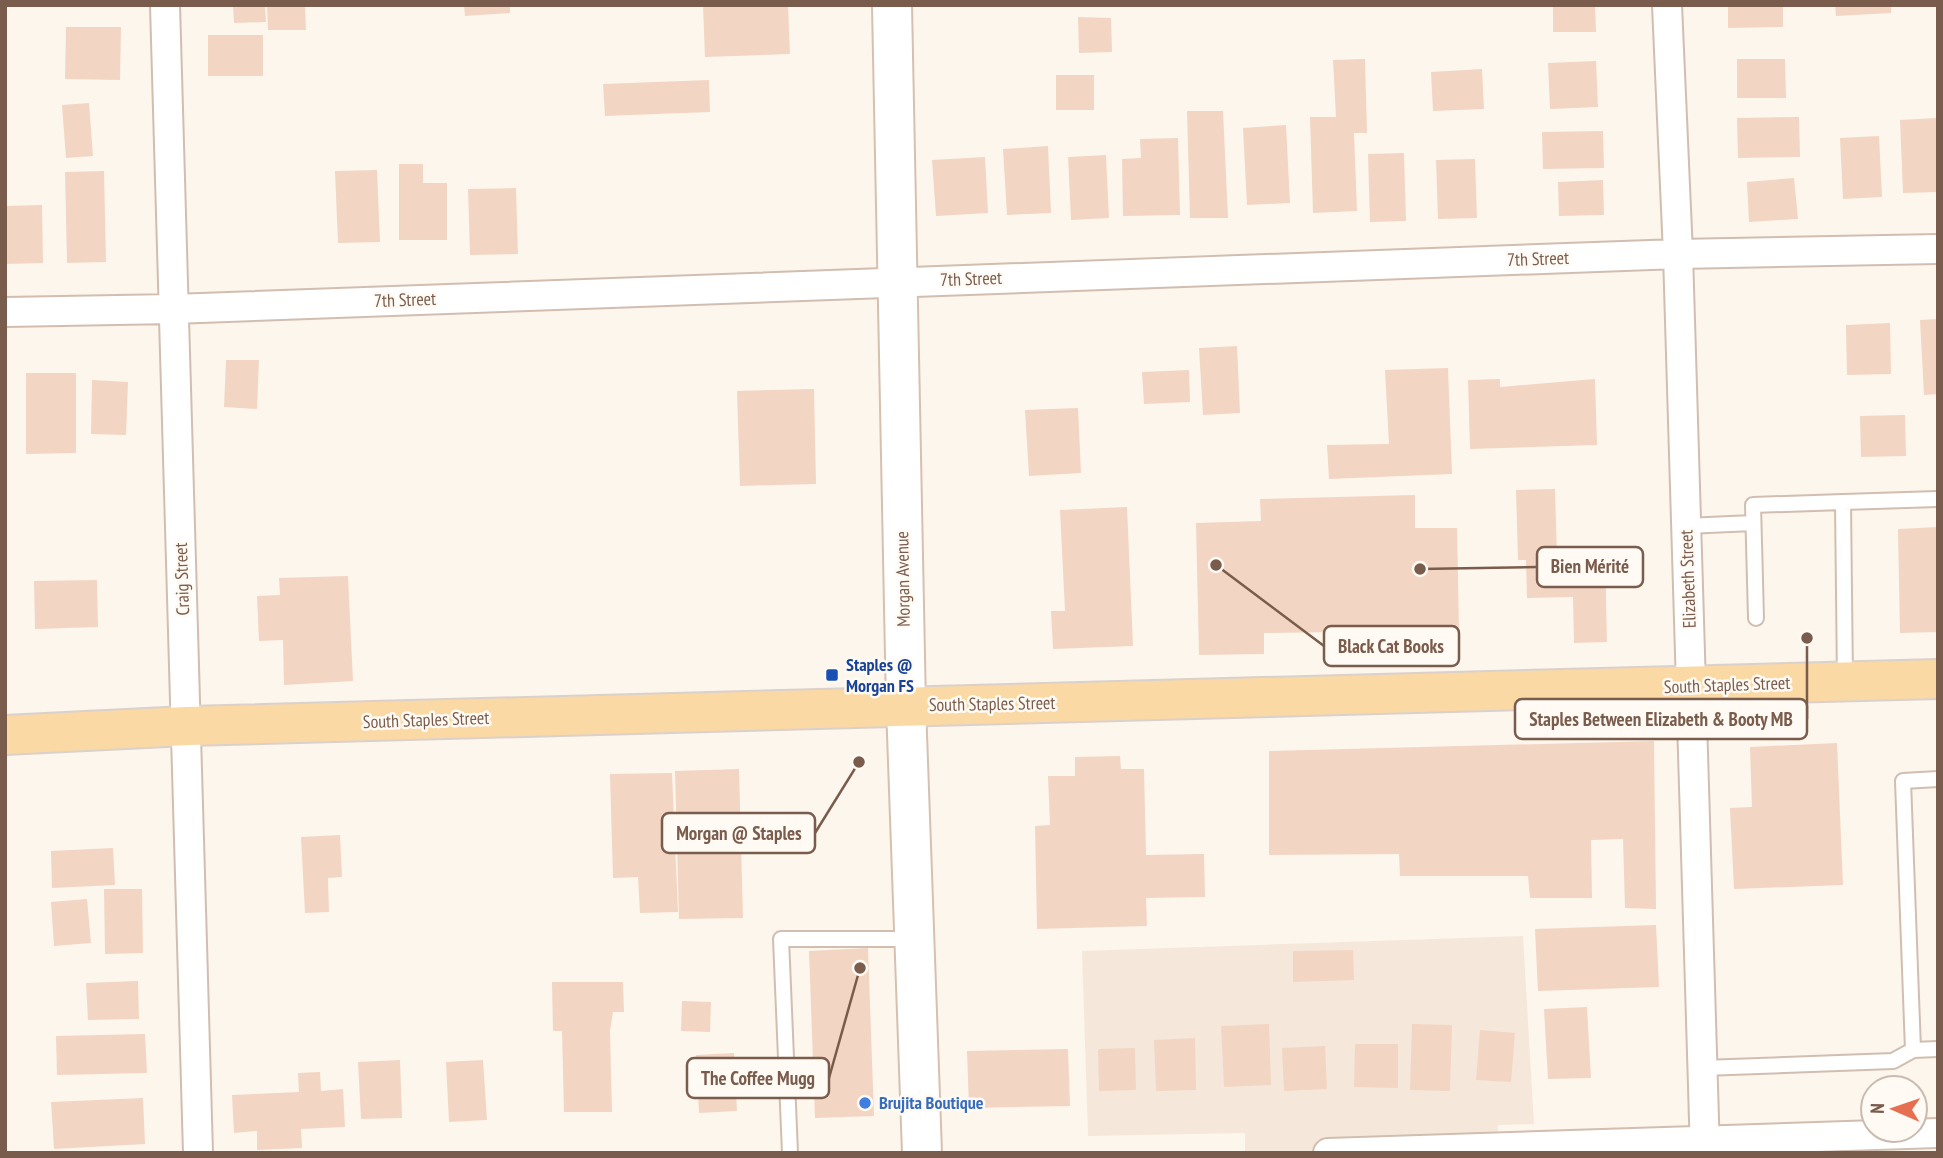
<svg xmlns="http://www.w3.org/2000/svg" width="1943" height="1158" viewBox="0 0 1943 1158" font-family="'PT Sans Narrow',sans-serif">
<style>
.residential{fill:#f5e8da}
.building{fill:#f3d5c3}
.lines{fill:none;stroke-linecap:round;stroke-linejoin:round}
.lane-casing{stroke:#d1beb0;stroke-width:18}
.street-casing{stroke:#d1beb0;stroke-width:32}
.secondary-casing{stroke:#d6c0b0;stroke-width:42}
.primary-casing{stroke:#dad1cd;stroke-width:42}
.lane{stroke:#fff;stroke-width:14}
.street{stroke:#fff;stroke-width:28}
.secondary{stroke:#fff;stroke-width:38}
.primary{stroke:#fbd9a5;stroke-width:38}
.transit-dot{fill:#1a4fb4;stroke:#fffaf3;stroke-width:2.5}
.shop-dot{fill:#3f7fe0;stroke:#fffaf3;stroke-width:2.5}
.labels{text-anchor:middle;stroke-width:5;stroke-linejoin:round;paint-order:stroke}
.street-label{font-size:18px;fill:#7a5c4d;stroke:#fffaf3}
.transit-label{font-size:18px;font-weight:bold;fill:#164399;stroke:#fffaf3;text-anchor:start}
.shop-label{font-size:18px;font-weight:bold;fill:#366cbe;stroke:#fffaf3;text-anchor:start}
.leader{fill:none;stroke:#7a5c4d;stroke-width:2.5}
.callout-dot{fill:#7a5c4d;stroke:#fffaf3;stroke-width:2.5}
.callout{fill:#fffaf3;stroke:#7a5c4d;stroke-width:2.5}
.callout-label{font-size:19px;text-anchor:middle;font-weight:bold;fill:#7a5c4d}
</style>
<rect width="100%" height="100%" fill="#fdf6ec"/>
<path class="residential" d="M1523 936 1534 1124 1498 1125V1153H1245V1133L1088 1136 1082 951Z"/>
<path class="building" d="M233 5H265L266 22 234 23Z
M267 5H305L306 30H268Z
M464 5H510V13L465 16Z
M703 5H788L790 54 705 57Z
M1553 5H1595L1596 32H1553Z
M1728 5H1783V27L1728 28Z
M1835 5H1891V13L1836 16Z
M1078 17 1111 18 1112 52 1079 53Z
M66 27H121L120 80 65 79Z
M208 35H263V76H208Z
M1365 59 1367 133H1354L1357 211 1313 213 1310 117H1336L1333 60Z
M1737 59H1785L1786 98H1737Z
M1596 61 1598 107 1550 109 1548 63Z
M1482 69 1484 109 1433 111 1431 72Z
M1056 75H1094V110H1056Z
M709 80 710 112 605 116 603 84Z
M89 103 93 156 66 158 62 105Z
M1187 111H1223L1228 218H1190Z
M1799 117 1800 157 1738 158 1737 118Z
M1937 118 1938 192 1903 193 1900 120Z
M1286 125 1290 203 1247 205 1243 128Z
M1603 131 1604 168 1543 169 1542 132Z
M1879 136 1882 197 1843 199 1840 138Z
M1178 138 1180 215 1123 216 1122 159 1141 158 1140 139Z
M1048 146 1051 213 1007 215 1003 149Z
M1404 153 1406 221 1370 222 1368 154Z
M1106 155 1109 218 1071 220 1068 157Z
M985 157 988 213 936 216 932 160Z
M1475 159 1477 218 1438 219 1436 160Z
M399 164H423V183H447V240H399Z
M377 170 380 242 338 243 335 171Z
M104 171 106 262 67 263 65 172Z
M1794 178 1798 219 1749 222 1747 182Z
M1603 180 1604 215 1559 216 1558 182Z
M516 188 518 254 470 255 468 189Z
M42 205 43 263 5 264V206Z
M1938 319V394L1924 395 1920 320Z
M1890 323 1891 374 1847 375 1846 325Z
M1237 346 1240 413 1203 415 1199 348Z
M226 360H259L257 409 224 407Z
M1448 368 1452 474 1329 479 1327 445 1389 444 1385 370Z
M1189 370 1190 402 1144 404 1142 372Z
M26 373H76V453L26 454Z
M1500 379V387L1595 379 1597 445 1470 449 1468 380Z
M92 380 128 382 126 435 91 434Z
M814 389 816 484 740 486 737 391Z
M1078 408 1081 473 1029 476 1025 410Z
M1905 415 1906 456 1861 457 1860 416Z
M1555 489 1557 556 1605 555 1607 642 1574 643 1573 597 1527 598 1526 560H1518L1516 490Z
M1415 495V528H1457L1459 630 1264 633V654L1199 655 1196 523 1261 521 1260 499Z
M1127 507 1133 646 1053 649 1051 611H1065L1060 510Z
M1938 527V632L1900 633 1898 529Z
M348 576 353 681 284 685 283 640 259 641 257 596 280 595 279 578Z
M97 580 98 627 35 629 34 581Z
M1654 741 1656 909 1625 908 1623 839 1591 840 1592 898H1530L1528 876H1400L1399 854 1269 855V751Z
M1837 743 1843 885 1734 889 1730 808 1752 807 1750 747Z
M1120 756 1121 769H1144L1146 855 1204 854 1205 897 1146 898 1147 926 1037 929 1035 826 1050 825 1048 776H1075V757Z
M739 769 743 918 679 919 675 771Z
M672 773 678 912 640 913 638 877 613 878 610 774Z
M340 835 342 877 328 878 329 912 305 913 301 837Z
M113 848 115 885 52 888 51 851Z
M104 889H142L143 953 105 954Z
M87 899 91 943 54 946 51 902Z
M1656 925 1659 987 1538 991 1535 929Z
M868 948 874 1116 815 1118 809 951Z
M1353 950 1354 980 1293 982V951Z
M138 981 139 1019 88 1020 86 983Z
M552 982H623L624 1012H613L610 1031 612 1112H564L562 1031H553Z
M682 1001 711 1002 710 1032 681 1031Z
M1587 1007 1591 1078 1548 1079 1544 1009Z
M1269 1024 1271 1085 1224 1087 1221 1026Z
M1412 1024 1452 1025 1450 1091 1410 1090Z
M1480 1030 1515 1033 1511 1082 1476 1080Z
M145 1034 147 1073 57 1075 56 1036Z
M1195 1038 1196 1090 1156 1091 1154 1040Z
M1355 1044H1398V1088L1354 1087Z
M1325 1046 1327 1089 1284 1091 1282 1048Z
M1135 1048 1136 1090 1099 1091 1098 1049Z
M1068 1049 1070 1106 969 1108 967 1051Z
M734 1053 737 1111 699 1113 696 1055Z
M400 1060 402 1118 361 1119 358 1062Z
M483 1060 487 1120 449 1122 446 1062Z
M320 1072 321 1091 343 1089 345 1127 301 1129 302 1148 257 1150V1131L234 1133 232 1095 299 1092 298 1073Z
M143 1098 145 1144 54 1149 51 1102Z"/>
<g class="lines">
<g class="lane-casing">
<path id="lane" d="M1843 502 1938 499
M1686 526 1753 523
M1756 618 1753 505 1843 502 1845 681
M1938 779 1903 781 1913 1050 1938 1049
M1703 1068 1893 1061 1913 1050
M790 1153 781 939H913"/>
</g>
<g class="street-casing">
<path id="street" d="M165 5 198 1153
M1667 5 1678 254 1705 1153
M5 312 173 309 1678 254 1938 249
M1328 1153 1938 1133"/>
</g>
<g class="secondary-casing">
<path id="secondary" d="M892 5 906 706 922 1153"/>
</g>
<g class="primary-casing">
<path id="primary" d="M5 735 187 726 1938 679"/>
</g>
<use href="#lane" class="lane"/>
<use href="#street" class="street"/>
<use href="#secondary" class="secondary"/>
<use href="#primary" class="primary"/>
</g>
<rect class="transit-dot" x="825" y="668" width="14" height="14" rx="3.5"/>
<circle class="shop-dot" cx="865" cy="1103" r="7"/>
<g class="labels">
<g class="street-label">
<text transform="translate(1538 259) rotate(-2)" y="6">7th Street</text>
<text transform="translate(971 279) rotate(-2)" y="6">7th Street</text>
<text transform="translate(405 300) rotate(-2)" y="6">7th Street</text>
<text transform="translate(182 579) rotate(-92)" y="6">Craig Street</text>
<text transform="translate(903 579) rotate(-91)" y="6">Morgan Avenue</text>
<text transform="translate(1688 579) rotate(-92)" y="6">Elizabeth Street</text>
<text transform="translate(1727 685) rotate(-2)" y="6">South Staples Street</text>
<text transform="translate(992 704) rotate(-1)" y="6">South Staples Street</text>
<text transform="translate(426 720) rotate(-2)" y="6">South Staples Street</text>
</g>
<g class="transit-label">
<text x="846" y="671">Staples @<tspan x="846" dy="21">Morgan FS</tspan></text>
</g>
<g class="shop-label">
<text x="879" y="1109">Brujita Boutique</text>
</g>
</g>
<path class="leader" d="M1420 569L1537 567M1216 565L1324 646M1807 638L1807 719M859 762L815 833M860 968L829 1078"/>
<g class="callout-dot">
<circle cx="1420" cy="569" r="7"/>
<circle cx="1216" cy="565" r="7"/>
<circle cx="1807" cy="638" r="7"/>
<circle cx="859" cy="762" r="7"/>
<circle cx="860" cy="968" r="7"/>
</g>
<g class="callout">
<rect x="1537" y="547" width="106" height="40" rx="7"/>
<rect x="1324" y="626" width="135" height="40" rx="7"/>
<rect x="1515" y="699" width="292" height="40" rx="7"/>
<rect x="662" y="813" width="153" height="40" rx="7"/>
<rect x="687" y="1058" width="142" height="40" rx="7"/>
</g>
<g class="callout-label">
<text x="1590" y="573">Bien Mérité</text>
<text x="1391" y="653">Black Cat Books</text>
<text x="1661" y="726">Staples Between Elizabeth &amp; Booty MB</text>
<text x="739" y="840">Morgan @ Staples</text>
<text x="758" y="1085">The Coffee Mugg</text>
</g>
<rect width="1943" height="1158" fill="none" stroke="#7a5c4d" stroke-width="14"/>
<g transform="translate(1894 1109) rotate(272)"><circle r="33" fill="#fffaf3" stroke="#cabbb1" stroke-width="2"/>
<path d="M0-5L12 26L0 18L-12 26Z" fill="#e76f51"/>
<text y="-10" font-size="19" font-weight="bold" text-anchor="middle" fill="#7a5c4d">N</text>
</g>
</svg>
